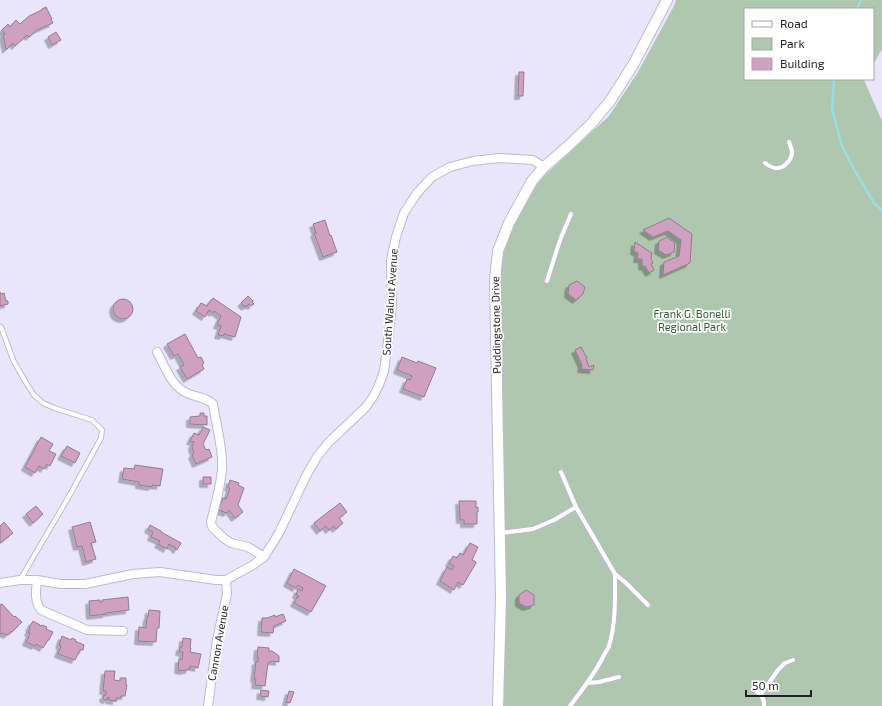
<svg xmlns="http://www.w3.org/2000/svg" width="882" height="706" viewBox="0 0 882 706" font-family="'Exo 2',sans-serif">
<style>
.green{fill:#afc7ae}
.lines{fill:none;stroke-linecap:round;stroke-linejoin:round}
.stream{stroke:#98dfe2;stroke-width:2.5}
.building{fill:#d0a0c1;stroke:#937c8c;filter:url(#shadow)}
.service-casing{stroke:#beb9d3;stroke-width:6}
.minor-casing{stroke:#beb9d3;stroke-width:10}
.tertiary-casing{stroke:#beb9d3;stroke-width:12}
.service{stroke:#fff;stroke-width:4}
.minor{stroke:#fff;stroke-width:8}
.tertiary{stroke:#fff;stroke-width:10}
.labels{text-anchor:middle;stroke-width:3.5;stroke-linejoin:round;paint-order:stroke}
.street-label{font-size:11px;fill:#201f28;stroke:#fff}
.park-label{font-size:11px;fill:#295f2a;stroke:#fff}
</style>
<defs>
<filter id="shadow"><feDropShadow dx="-3.5" dy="3.5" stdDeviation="0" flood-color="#0004"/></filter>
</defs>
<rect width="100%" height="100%" fill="#e9e6fc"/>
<path class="green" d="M676 0H882V49L873 65V9H745V79H865L864 80 882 121V706H502L504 516 500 281 502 262 505 247 511 231 528 198 536 186 544 176 609 116 638 72 674 6Z"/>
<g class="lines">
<path class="stream" d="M857 9 861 0
M834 79 832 109 842 146 855 171 874 203 882 210"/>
</g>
<path class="building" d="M46 7 52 19H51L53 23 37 30 29 37 27 35 15 46 13 43 6 50 3 35 5 34 2 30 8 24 10 27 16 20 20 24 29 16 42 10V9Z
M56 32 61 40 52 45 48 37Z
M519 72H524L523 96H518Z
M669 218 692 234 690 263 663 275 664 262 679 256 681 240 668 231 653 237 643 230Z
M325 220 330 236 331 235 337 252 323 257 314 233H316L313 224Z
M667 237 675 243 674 252 666 255 658 250 659 241Z
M635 242 652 253 651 259 653 263 651 264 654 270 649 273 645 266 643 267 642 264V259H637L638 253 634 251Z
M577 281 585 287 583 294 576 300 568 294 569 285Z
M0 292 1 294 4 293 6 301H8V304L0 306Z
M248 296 253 301 252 302 254 304 251 306 249 304 248 306 247 305 245 307 241 303Z
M213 298 241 317 235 337 224 334 223 336 218 335 221 326 217 325 221 316 214 311 213 313 209 310 205 317 196 311 201 303 207 306 211 300H212Z
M113 309a10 10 0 1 1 20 0a10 10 0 1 1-20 0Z
M185 334 198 358 201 357 204 363 202 365 204 369 187 379 180 367 184 365 178 354 174 356 167 344Z
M581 347 587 358 586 359 589 367 594 365 593 370 581 369 582 365 575 350Z
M402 357 417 363 418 361 436 368 424 397 403 389 407 379 410 380 412 376 397 370Z
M200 413H204V416H207V425L190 424V417L200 416Z
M203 427 210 430 203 444 206 450 209 449 212 457 196 464 192 455 194 453 192 447V445L194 442 190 441 194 433 199 435Z
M41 437 53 444 49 451 56 454 50 466 47 464 44 469 39 466 35 473 25 467Z
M67 446 80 453 75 463 61 456Z
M135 465 163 469 160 486 152 485V487L139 485V482L122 479 124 468 134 469Z
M203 477H211V484H203Z
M230 480 239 483 238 485 244 488 238 505 243 512 235 518 229 510 227 513 218 510 223 498 226 499 230 488 228 487Z
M459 501H476V508L478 507V512H477V524H464V520H460Z
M340 503 347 512 339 518 343 523 336 529 334 526 329 530 326 526 320 531 314 523Z
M36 506 43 514 33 523 26 514Z
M4 522 13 533 0 543V526Z
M90 522 96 542 91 543 96 559 86 562 82 546 77 547 72 527Z
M150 525 161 531V532L181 543 177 550 175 549 176 548 169 544 167 549 158 544 160 541 151 537 153 532 148 529Z
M470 543 478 547 472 560 476 562V563L463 585 458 582 454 590 440 581 447 567 452 570 454 566 449 563 453 556 457 558 460 553 463 555Z
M294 569 326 586 311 612 294 603 297 597 298 598 299 596 296 595 298 589 302 591 303 588 298 585 296 588 287 583Z
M526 590 534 595V605L526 607 519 603V595Z
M128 597 129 610 106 613V614L90 616 89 601 100 600V602H102V600Z
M2 604 14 617 15 616 22 622 12 632V631L7 635 3 633 0 634V605Z
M149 610 160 611 159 628H157L156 642 138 641 139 627 146 628 147 617H148Z
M283 614 286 621 274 626 273 633 261 632 262 618H267L275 615V617Z
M33 621 40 625V626H41L42 625 47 627 46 629 53 632 49 640H48L43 648 36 644 35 646 26 642 30 633 28 632 30 629 29 628Z
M62 636 71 640 72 638 76 640 75 641 84 645 83 650H80L75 660 58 654 61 646 59 645Z
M183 638 191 639 190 648H191L190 652 201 654 198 668 190 666 189 670H185V671L178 670 179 659 182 660 183 652H179L180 647H182Z
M258 647 269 648V651H272L279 656V662L272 661 268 663 265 686 255 685 256 679H254L256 661 258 662V657H257Z
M105 671H115L114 680 120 681V678H126V685H127L125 696H121L120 698H116V701L109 700V697H108L107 700H105L103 698V696L106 695V691H103Z
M261 690 269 691 268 697 260 696Z
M289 691 294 692 290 703 286 702Z"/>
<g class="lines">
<g class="service-casing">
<path id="service" d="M765 163C773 169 780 171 787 163 790 160 792 156 792 152 792 149 790 145 789 142
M547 281 560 240 571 214
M1 327 14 362 28 386 34 395 43 403 54 408 92 420 102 430 101 438 68 498 20 580
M561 472 576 507 615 574 625 582 648 605
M501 533 533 529 554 520 576 507
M588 683 599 682 619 677
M753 689C759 693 765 697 764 706
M761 694 778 670 785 663 793 660
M570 706C582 690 594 675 603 657 605 653 608 649 609 646 616 623 615 598 615 574"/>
</g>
<g class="minor-casing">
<path id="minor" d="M157 352C165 366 171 386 187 393 195 397 206 397 213 404 216 425 223 446 222 468 221 486 215 505 211 522L212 526 215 530 225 539 231 543 248 547 264 557
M37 580C36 590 34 601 41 610L87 630 123 631
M0 583 20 580H37L61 584H85L133 574 160 572 216 580H226L253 565 264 557 279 533 307 474 317 457 328 443 366 407 373 397 379 385 384 371 387 349 392 306 391 260 396 237 404 213 417 193 432 177 450 167 473 161 499 158 533 160 544 167
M208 706 217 640 227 594 226 580"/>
</g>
<g class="tertiary-casing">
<path id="tertiary" d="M498 706 501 598 495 280 498 251 509 223 521 201 532 181 544 167 567 147 591 124 610 101 633 65 667 0"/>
</g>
<use href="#service" class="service"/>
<use href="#minor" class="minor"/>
<use href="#tertiary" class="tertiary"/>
</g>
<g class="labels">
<g class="street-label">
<text transform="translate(390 302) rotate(-86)" y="4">South Walnut Avenue</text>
<text transform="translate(496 325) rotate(-91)" y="4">Puddingstone Drive</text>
<text transform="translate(218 643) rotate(-80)" y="4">Cannon Avenue</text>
</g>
<g class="park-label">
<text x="692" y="318">Frank G. Bonelli<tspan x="692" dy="13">Regional Park</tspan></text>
</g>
</g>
<rect x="744" y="8" width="130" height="72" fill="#ffffff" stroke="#a6a5a9"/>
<rect x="752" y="21" width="20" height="6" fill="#ffffff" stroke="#a6a5a9"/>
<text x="780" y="28" font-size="12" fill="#201f28">Road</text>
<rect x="752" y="38" width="20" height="12" fill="#afc7ae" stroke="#a6a5a9"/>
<text x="780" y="48" font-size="12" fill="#201f28">Park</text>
<rect x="752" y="58" width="20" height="12" fill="#d0a0c1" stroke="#a6a5a9"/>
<text x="780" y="68" font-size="12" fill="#201f28">Building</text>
<path d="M746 690v6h65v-6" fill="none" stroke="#201f28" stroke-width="2"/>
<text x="752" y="690" font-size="12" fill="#201f28" stroke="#ffffff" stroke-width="3" paint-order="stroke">50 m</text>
</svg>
